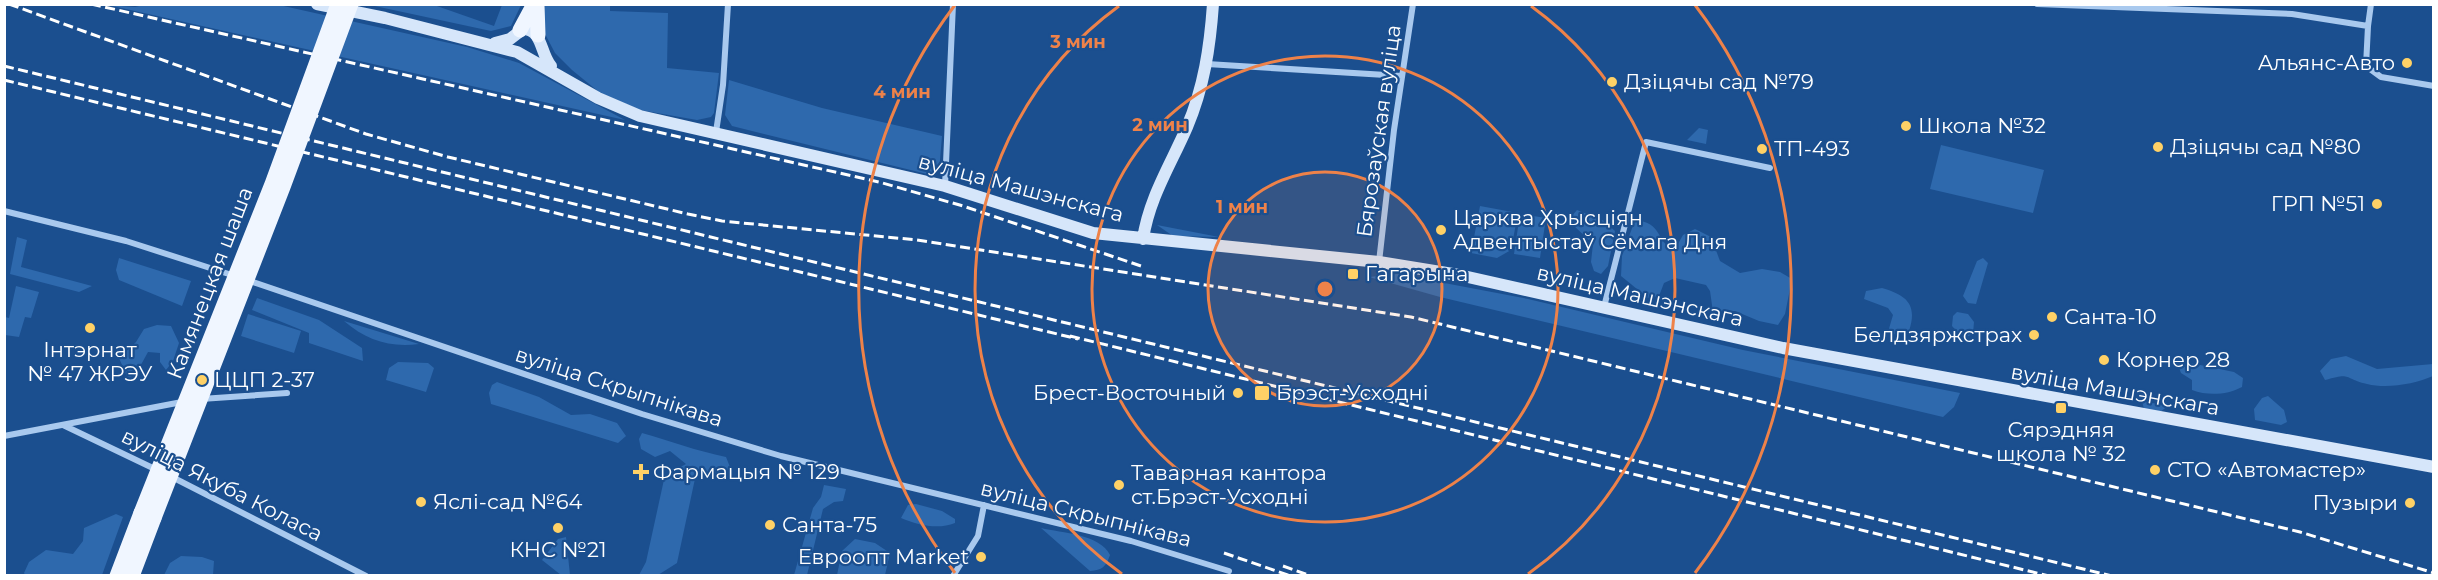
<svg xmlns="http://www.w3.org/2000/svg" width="2438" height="580" viewBox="0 0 2438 580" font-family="Montserrat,sans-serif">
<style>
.green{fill:#2e69ad}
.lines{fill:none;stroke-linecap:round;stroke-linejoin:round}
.street{stroke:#a9c9ee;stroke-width:6}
.secondary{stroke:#d6e6fa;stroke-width:12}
.primary{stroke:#f0f6ff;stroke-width:15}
.rail{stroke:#fff;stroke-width:3;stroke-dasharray:10 4.5;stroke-linecap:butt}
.primary-bridge{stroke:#f0f6ff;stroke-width:15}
.ring{fill:none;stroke:#ee8249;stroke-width:3}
.poi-dot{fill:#ffd166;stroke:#1b4f8f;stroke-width:2}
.labels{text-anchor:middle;stroke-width:4.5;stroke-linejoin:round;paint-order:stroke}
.poi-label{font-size:21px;fill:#fff;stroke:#1b4f8f;text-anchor:start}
.street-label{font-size:21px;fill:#fff;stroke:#1b4f8f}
.centre{fill:#ee8249;stroke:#1b4f8f;stroke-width:3}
.ring-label{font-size:18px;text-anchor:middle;font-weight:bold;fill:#ee8249;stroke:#1b4f8f;stroke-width:4.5;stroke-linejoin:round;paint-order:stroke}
</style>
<rect width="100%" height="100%" fill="#1b4f8f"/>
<path class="green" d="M148 4 279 5 467 47 519 63 625 120 108 5 135 7Z
M370 5H434L494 26 502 5H521L511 26 491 31Z
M545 5H610V11L668 13 667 68 719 73 714 113 711 117 697 120 640 110 599 92 572 70 555 53 543 30Z
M729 80 822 108 942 136 939 172 931 175 732 126 725 115Z
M1699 128 1708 130 1706 144 1687 140Z
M1941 145 2044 170 2033 213 1930 189Z
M1480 206 1518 213 1511 250 1497 258 1471 253Z
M1577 210 1604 221 1615 231 1608 266 1601 274 1594 271 1591 262 1593 244 1572 224 1571 217Z
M1520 214 1546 218 1540 258 1514 254Z
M1635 220C1663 223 1655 240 1674 251L1683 235 1695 229 1711 237 1720 261 1740 273 1762 269 1780 272 1792 279 1785 314 1778 325 1759 321 1735 311 1713 312 1710 291 1706 285 1675 278 1664 283 1659 296 1648 298 1621 276 1622 256Z
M1157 225 1219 237 1173 236Z
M17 237 27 240 21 267 92 286 79 292 10 274Z
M119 258 191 281 182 306 119 280 116 270Z
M1983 258 1988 263 1976 304 1968 303 1963 296 1977 261Z
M1397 274 1528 299 1743 350 1960 393 1954 407 1943 417 1440 297 1369 277Z
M16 286 39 292 31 318 25 317 19 337 5 335V317L9 318Z
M1882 288C1906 295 1918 304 1909 331L1897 335 1888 332 1893 315 1888 308 1864 299 1866 291Z
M257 298 319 320 362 348 363 361 309 343V333L252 310Z
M1957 312 1968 314 1974 322 1973 334 1963 338 1952 326 1953 316Z
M248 314 301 331 294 353 241 336Z
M344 321 419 344C390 348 366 340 344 321Z
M157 325 171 326 179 343 173 361 166 370 160 362V353L148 352 137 372 128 379 119 358 136 342 144 329Z
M2346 356 2377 369 2433 364V376C2415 384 2387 389 2367 384 2343 378 2352 372 2325 380L2320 371 2331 359Z
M2181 361 2234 372 2243 378 2242 387C2227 395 2208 396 2192 390V380L2181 373 2178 365Z
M398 362 428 363 434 368 426 392 386 380 389 368Z
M497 382 539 397 571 415 590 414 617 423 626 436 618 443 491 404 489 393 492 385Z
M2268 396 2284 410 2287 422 2281 425 2255 420 2254 409 2262 398Z
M2142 401 2168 406 2160 412 2144 409Z
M642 433C670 441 697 451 726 457L730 467 727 473 696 474 677 563 658 575H639L646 562 665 475 686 464 670 451 655 457 641 449 639 439Z
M824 485 846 489 843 501 834 502 823 509 807 575H794L813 508 821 497Z
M916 504 942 511 955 519V523C938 530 918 525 901 518L908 505Z
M116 514 123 517 102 575 26 576 24 573 29 562 46 550 73 554 83 541 84 528Z
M1041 528C1062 533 1100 534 1110 555 1106 567 1102 570 1090 571Z
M566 537 570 575H561L542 560 558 539Z
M855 539 875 543 890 553 885 575H837L842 551Z
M181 556 202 557 214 561 213 575H164L170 563Z"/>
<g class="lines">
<path class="street" d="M2037 4 2292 14 2368 26
M2371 4 2368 26 2366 66 2381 77 2434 86
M1207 64 1402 76
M716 132 723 85 728 4
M945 186 953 4
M4 211 126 241 235 276
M1379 262 1394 130 1413 4
M247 280 642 414 781 456 1131 541 1229 571
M1604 307 1646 142 1770 168
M201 399 287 393
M63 425 157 470
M4 436 182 402
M172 477 366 576
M953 576 978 536 984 505"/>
<path class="secondary" d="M317 4 385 18 517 52 598 98 640 116 945 186 1093 233 1379 262 1459 275 1783 348 2434 467
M495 43 510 39 523 29C543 29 540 54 551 66
M1143 239C1149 198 1171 164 1187 127 1204 87 1210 47 1213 4"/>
<path class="primary" d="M537 4 538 35
M520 30 534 4
M117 576 141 513
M132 576 154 518"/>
<path class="rail" d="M9 4 366 134 448 157 688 214 722 221 917 240 1411 317 2300 532 2434 573
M91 4 879 182 963 206 1144 267
M4 66 2112 576
M4 80 1078 339
M1070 336 2049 576
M1224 553 1291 576
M1283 566 1311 576"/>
<path class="primary-bridge" d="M141 513 272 184 338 4
M154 518 283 187 351 4"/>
</g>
<circle cx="1325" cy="289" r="117" fill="#ee8249" fill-opacity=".12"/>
<g class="ring">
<circle cx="1325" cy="289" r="117"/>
<circle cx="1325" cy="289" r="233"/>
<path d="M1122 574A350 350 0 0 1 1119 6M1531 6A350 350 0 0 1 1528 574"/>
<path d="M955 573A467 467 0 0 1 955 5M1695 5A467 467 0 0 1 1695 573"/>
</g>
<g class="poi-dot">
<circle cx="2407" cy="63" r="6"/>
<circle cx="1612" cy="82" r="6"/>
<circle cx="1906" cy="126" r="6"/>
<circle cx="2158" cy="147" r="6"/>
<circle cx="1762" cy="149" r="6"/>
<circle cx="2377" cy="204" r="6"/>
<circle cx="1441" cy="230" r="6"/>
<rect x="1347" y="268" width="12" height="12" rx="3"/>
<circle cx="2052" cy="317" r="6"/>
<circle cx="90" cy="328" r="6"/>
<circle cx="2034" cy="335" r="6"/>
<circle cx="2104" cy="360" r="6"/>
<circle cx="202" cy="380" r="6"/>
<circle cx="1238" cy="393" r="6"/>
<rect x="1254" y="385" width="16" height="16" rx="3"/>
<rect x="2055" y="402" width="12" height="12" rx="3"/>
<circle cx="2155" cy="470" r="6"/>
<path d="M638 463h6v6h6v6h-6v6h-6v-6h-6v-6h6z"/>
<circle cx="1119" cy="485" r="6"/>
<circle cx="421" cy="502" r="6"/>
<circle cx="2410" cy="503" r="6"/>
<circle cx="770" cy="525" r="6"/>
<circle cx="558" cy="528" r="6"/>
<circle cx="981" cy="557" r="6"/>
</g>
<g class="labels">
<g class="poi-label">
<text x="2395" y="70" text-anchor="end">Альянс-Авто</text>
<text x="1624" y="89">Дзіцячы сад №79</text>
<text x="1918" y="133">Школа №32</text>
<text x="2170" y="154">Дзіцячы сад №80</text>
<text x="1774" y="156">ТП-493</text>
<text x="2365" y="211" text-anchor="end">ГРП №51</text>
<text x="1453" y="225">Царква Хрысціян<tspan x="1453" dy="24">Адвентыстаў Сёмага Дня</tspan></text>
<text x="1365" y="281">Гагарына</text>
<text x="2064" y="324">Санта-10</text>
<text x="2022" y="342" text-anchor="end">Белдзяржстрах</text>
<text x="90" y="357" text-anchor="middle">Інтэрнат<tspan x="90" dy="24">№ 47 ЖРЭУ</tspan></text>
<text x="2116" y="367">Корнер 28</text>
<text x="214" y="387">ЦЦП 2-37</text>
<text x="1226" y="400" text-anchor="end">Брест-Восточный</text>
<text x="1276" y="400">Брэст-Усходні</text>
<text x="2061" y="437" text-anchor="middle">Сярэдняя<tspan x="2061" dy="24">школа № 32</tspan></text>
<text x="2167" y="477">СТО «Автомастер»</text>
<text x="653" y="479">Фармацыя № 129</text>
<text x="1131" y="480">Таварная кантора<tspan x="1131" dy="24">ст.Брэст-Усходні</tspan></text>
<text x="433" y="509">Яслі-сад №64</text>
<text x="2398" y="510" text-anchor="end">Пузыри</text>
<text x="782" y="532">Санта-75</text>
<text x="558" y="557" text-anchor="middle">КНС №21</text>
<text x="969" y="564" text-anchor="end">Евроопт Market</text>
</g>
<g class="street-label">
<text transform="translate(1379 131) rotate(-82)" y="7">Бярозаўская вуліца</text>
<text transform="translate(1021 188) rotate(15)" y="7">вуліца Машэнскага</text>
<text transform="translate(210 283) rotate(-69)" y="7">Камянецкая шаша</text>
<text transform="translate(1640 296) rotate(13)" y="7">вуліца Машэнскага</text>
<text transform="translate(619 387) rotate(18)" y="7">вуліца Скрыпнікава</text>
<text transform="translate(2115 390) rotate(10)" y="7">вуліца Машэнскага</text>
<text transform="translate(222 485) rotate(27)" y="7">вуліца Якуба Коласа</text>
<text transform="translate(1086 514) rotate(14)" y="7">вуліца Скрыпнікава</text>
</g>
</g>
<circle cx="1325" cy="289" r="9" class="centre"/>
<g class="ring-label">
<text x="1078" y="48">3 мин</text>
<text x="902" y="98">4 мин</text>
<text x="1160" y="131">2 мин</text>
<text x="1242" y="213">1 мин</text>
</g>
<rect width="2438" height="580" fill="none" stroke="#ffffff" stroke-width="12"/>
</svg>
